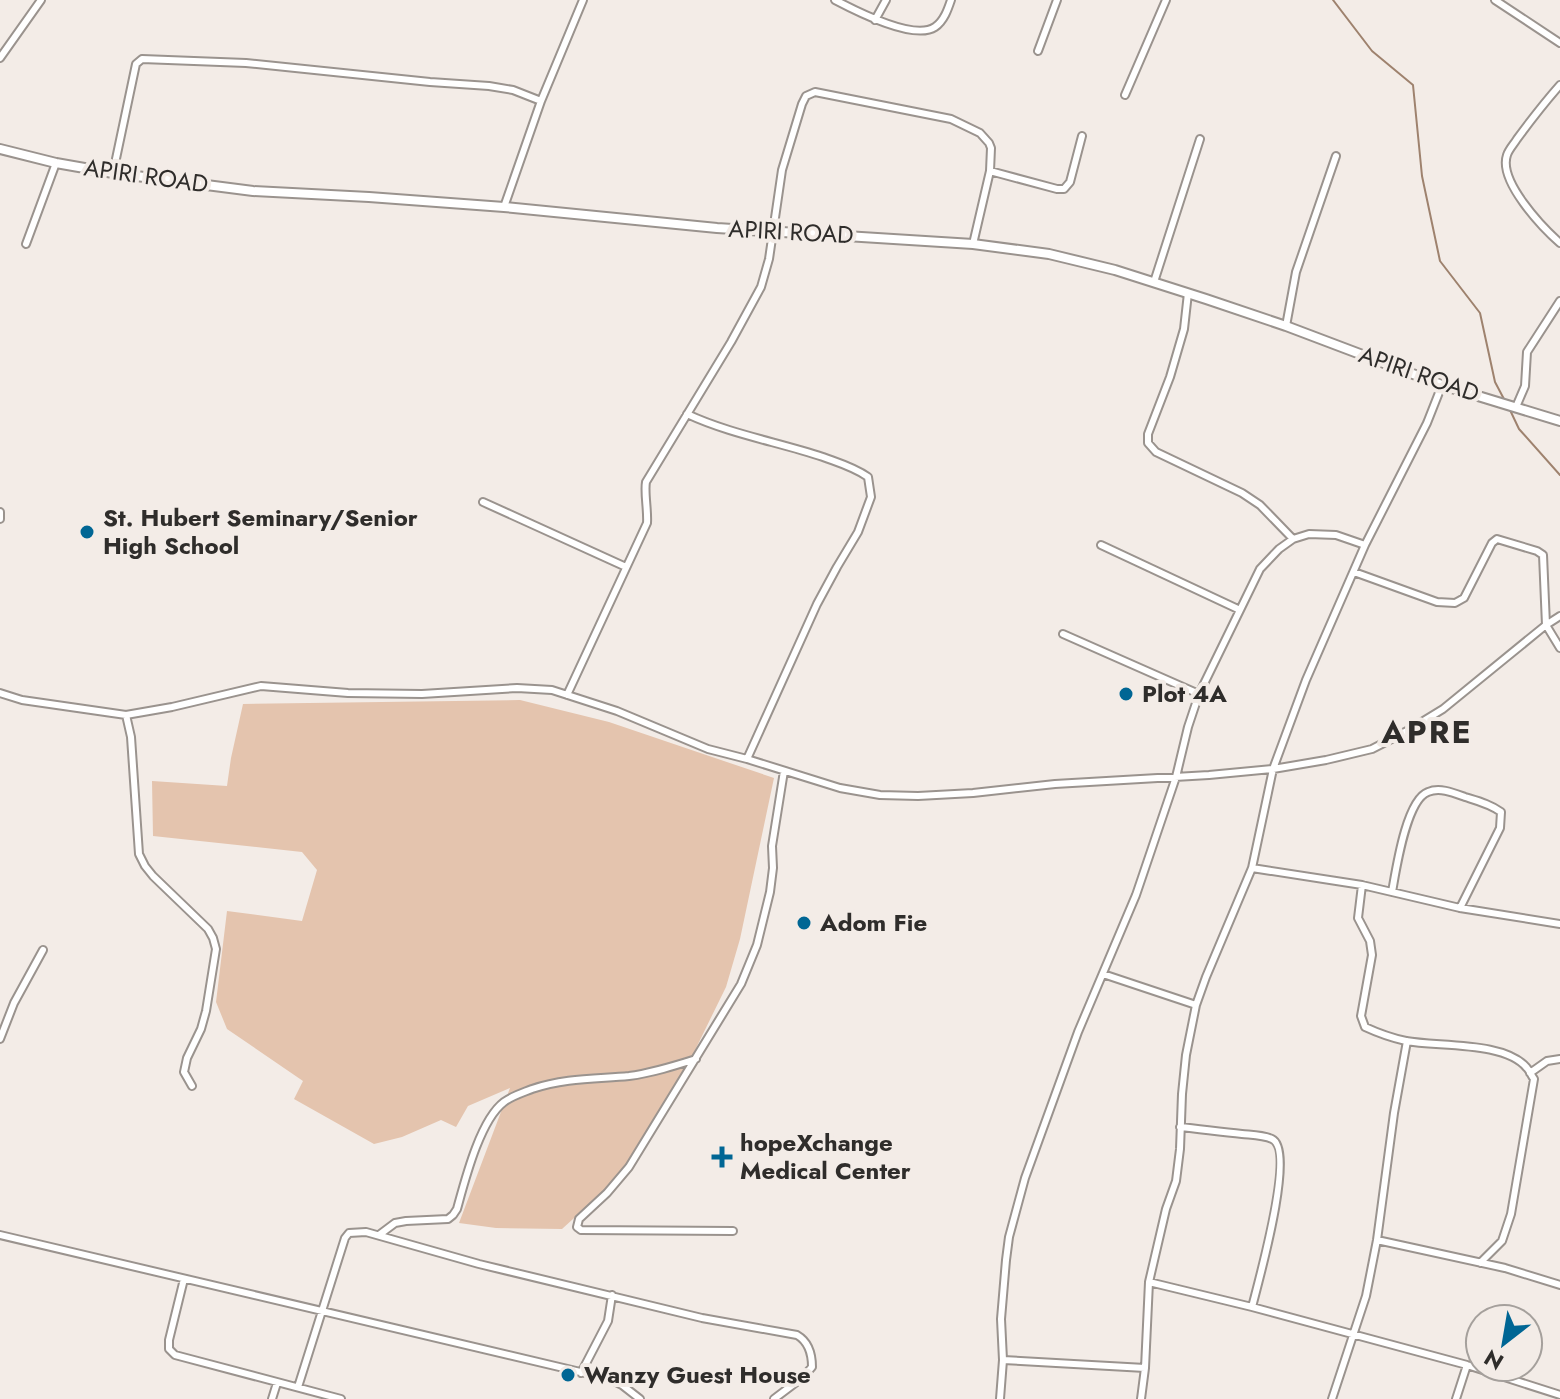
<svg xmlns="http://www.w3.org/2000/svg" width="1560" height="1399" viewBox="0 0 1560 1399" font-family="Jost,sans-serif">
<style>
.green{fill:#e4c4ae}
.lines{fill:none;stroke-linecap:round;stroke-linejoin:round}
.stream{stroke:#9e826e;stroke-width:2}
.minor-casing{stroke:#9a938e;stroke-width:10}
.tertiary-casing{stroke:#9a938e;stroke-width:12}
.minor{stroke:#fff;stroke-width:6}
.tertiary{stroke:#fff;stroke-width:8}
.poi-dot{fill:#006694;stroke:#f3ece7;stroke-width:3}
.labels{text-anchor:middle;stroke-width:8;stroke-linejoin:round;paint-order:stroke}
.street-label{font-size:24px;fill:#2f2d2b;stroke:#f3ece7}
.poi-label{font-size:24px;font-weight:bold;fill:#2f2d2b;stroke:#f3ece7;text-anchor:start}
.district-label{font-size:32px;font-weight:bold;letter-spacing:2px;fill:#2f2d2b;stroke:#f3ece7}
</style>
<rect width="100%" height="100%" fill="#f3ece7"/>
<path class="green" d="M520 700 609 722 774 778 740 939 726 987 674 1093 641 1148 617 1179 562 1229 496 1228 459 1223 510 1088 468 1106 456 1127 441 1120 402 1137 374 1144 294 1099 303 1081 227 1029 216 1002 227 911 302 921 317 870 302 852 153 836 152 781 227 786 231 758 243 704Z"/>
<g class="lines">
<path class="stream" d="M1333 0 1372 51 1413 85 1422 176 1440 261 1480 313 1495 382 1505 401
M1510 410 1519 429 1560 475"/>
<g class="minor-casing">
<path id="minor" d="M835 0C856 11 914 41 935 27 944 21 948 9 951 0
M1495 0 1560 43
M875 20 886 0
M1038 51 1057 0
M0 58 41 0
M1560 85C1545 102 1531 120 1517 139 1514 144 1509 149 1507 155 1498 181 1542 227 1560 243
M1125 95 1166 0
M990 171 1057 189H1064L1070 182 1082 136
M113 173 136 64 142 59 246 63 430 82 489 86 513 90 541 101
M504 207 541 101 583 0
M26 244 56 163
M1154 282 1200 139
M1188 293 1184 329 1170 377 1148 434V443L1156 452 1242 493 1260 505 1293 539
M1286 326 1296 272 1336 156
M1516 407 1525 386 1527 352 1560 301
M687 414C730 434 778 442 823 457 839 463 854 467 868 477L871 497 858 532 837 567 817 604 747 759
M483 502 626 567
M0 512V519
M1101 545 1240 610
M1354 572 1437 602 1455 603 1464 598 1492 543 1497 539 1537 551 1543 555 1546 625 1560 648
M1063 634 1199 694
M0 693 22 700 126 715 131 737 139 854 145 866 153 876 208 929 213 938 216 949 206 1011 201 1029 187 1058 184 1072 192 1086
M567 695 647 523C648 511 644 492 646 482L731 342 761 287 769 259 782 170 802 104 806 96 815 92 951 119 980 133 989 143 991 148 990 171 973 244
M126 715 172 707 261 686 348 693 422 694 517 688 552 690 617 711 708 749 747 759 840 788 880 795 918 796 973 793 1055 784 1209 775 1273 769 1326 760 1372 749 1407 731 1443 709 1546 625 1560 616
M1252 868 1362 885 1460 908 1560 924
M1362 885 1358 918 1370 941 1372 955 1361 1016 1365 1027C1378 1033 1392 1038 1406 1041 1439 1047 1505 1041 1527 1068 1530 1071 1531 1075 1534 1079L1511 1214 1502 1241 1480 1263
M1392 892C1396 870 1406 800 1428 792 1440 787 1454 793 1465 797 1478 801 1490 804 1501 812L1500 828 1460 908
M1103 974 1196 1005
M0 1039 14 1003 43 950
M1530 1073 1547 1061 1560 1059
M1180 1127C1200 1129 1221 1132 1242 1134 1251 1135 1263 1135 1272 1139 1296 1150 1258 1283 1252 1307
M733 1231 581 1230 577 1227 579 1219 607 1193 629 1167 741 984 757 945 770 892 773 868 772 846 784 771
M0 1235 610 1379 622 1385 640 1399
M379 1235 395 1223 406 1221 448 1219 453 1215 457 1209C465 1180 480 1120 504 1102 512 1096 522 1093 532 1089 565 1078 595 1079 629 1076 652 1073 674 1066 696 1059
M1377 1240 1505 1268 1560 1285
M184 1279 169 1340V1349L175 1355 341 1399
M1149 1282 1252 1307 1467 1365 1560 1395
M1003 1360 1145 1368
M581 1373 608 1321 612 1295
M298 1387 345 1238 349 1233 366 1232 479 1264 702 1318 797 1335C809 1342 812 1354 812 1367L803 1377 774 1399
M272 1399 277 1383
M1000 1399 1003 1360 1001 1319 1006 1260 1009 1237 1025 1178 1078 1032 1136 895 1176 777 1188 727 1199 694 1260 569 1279 549 1293 539 1309 534 1336 535 1365 545
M1141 1399 1145 1368 1149 1282 1166 1209 1176 1181 1180 1149 1182 1094 1186 1055 1196 1005 1206 977 1252 868 1273 769 1306 680 1365 545 1427 423 1442 385
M1332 1399 1366 1296 1377 1240 1394 1113 1407 1041
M1456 1399 1467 1365"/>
</g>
<g class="tertiary-casing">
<path id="tertiary" d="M0 149 56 163 113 173 253 191 369 197 504 207 717 228 973 244 1049 254 1115 270 1206 299 1286 326 1442 385 1560 421"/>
</g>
<use href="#minor" class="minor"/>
<use href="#tertiary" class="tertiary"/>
</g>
<g class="poi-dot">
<circle cx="87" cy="532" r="8"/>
<circle cx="1126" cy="694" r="8"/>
<circle cx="804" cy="923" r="8"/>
<path d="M718 1145h8v8h8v8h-8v8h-8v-8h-8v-8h8z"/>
<circle cx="568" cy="1375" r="8"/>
</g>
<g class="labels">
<g class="street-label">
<text transform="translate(146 176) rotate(8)" y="8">APIRI ROAD</text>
<text transform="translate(791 232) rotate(3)" y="8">APIRI ROAD</text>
<text transform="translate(1419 374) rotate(19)" y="8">APIRI ROAD</text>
</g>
<g class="poi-label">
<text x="103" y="526">St. Hubert Seminary/Senior<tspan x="103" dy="28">High School</tspan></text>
<text x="1142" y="702">Plot 4A</text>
<text x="820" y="931">Adom Fie</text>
<text x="740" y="1151">hopeXchange<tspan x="740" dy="28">Medical Center</tspan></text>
<text x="584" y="1383">Wanzy Guest House</text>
</g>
<g class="district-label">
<text x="1427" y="743">APRE</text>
</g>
</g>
<g transform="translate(1504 1343) rotate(211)"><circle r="38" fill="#f3ece7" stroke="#a5a09c" stroke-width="2"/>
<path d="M0-6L14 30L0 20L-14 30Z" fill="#006694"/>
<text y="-12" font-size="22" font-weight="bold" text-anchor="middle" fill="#2f2d2b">N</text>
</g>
</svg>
